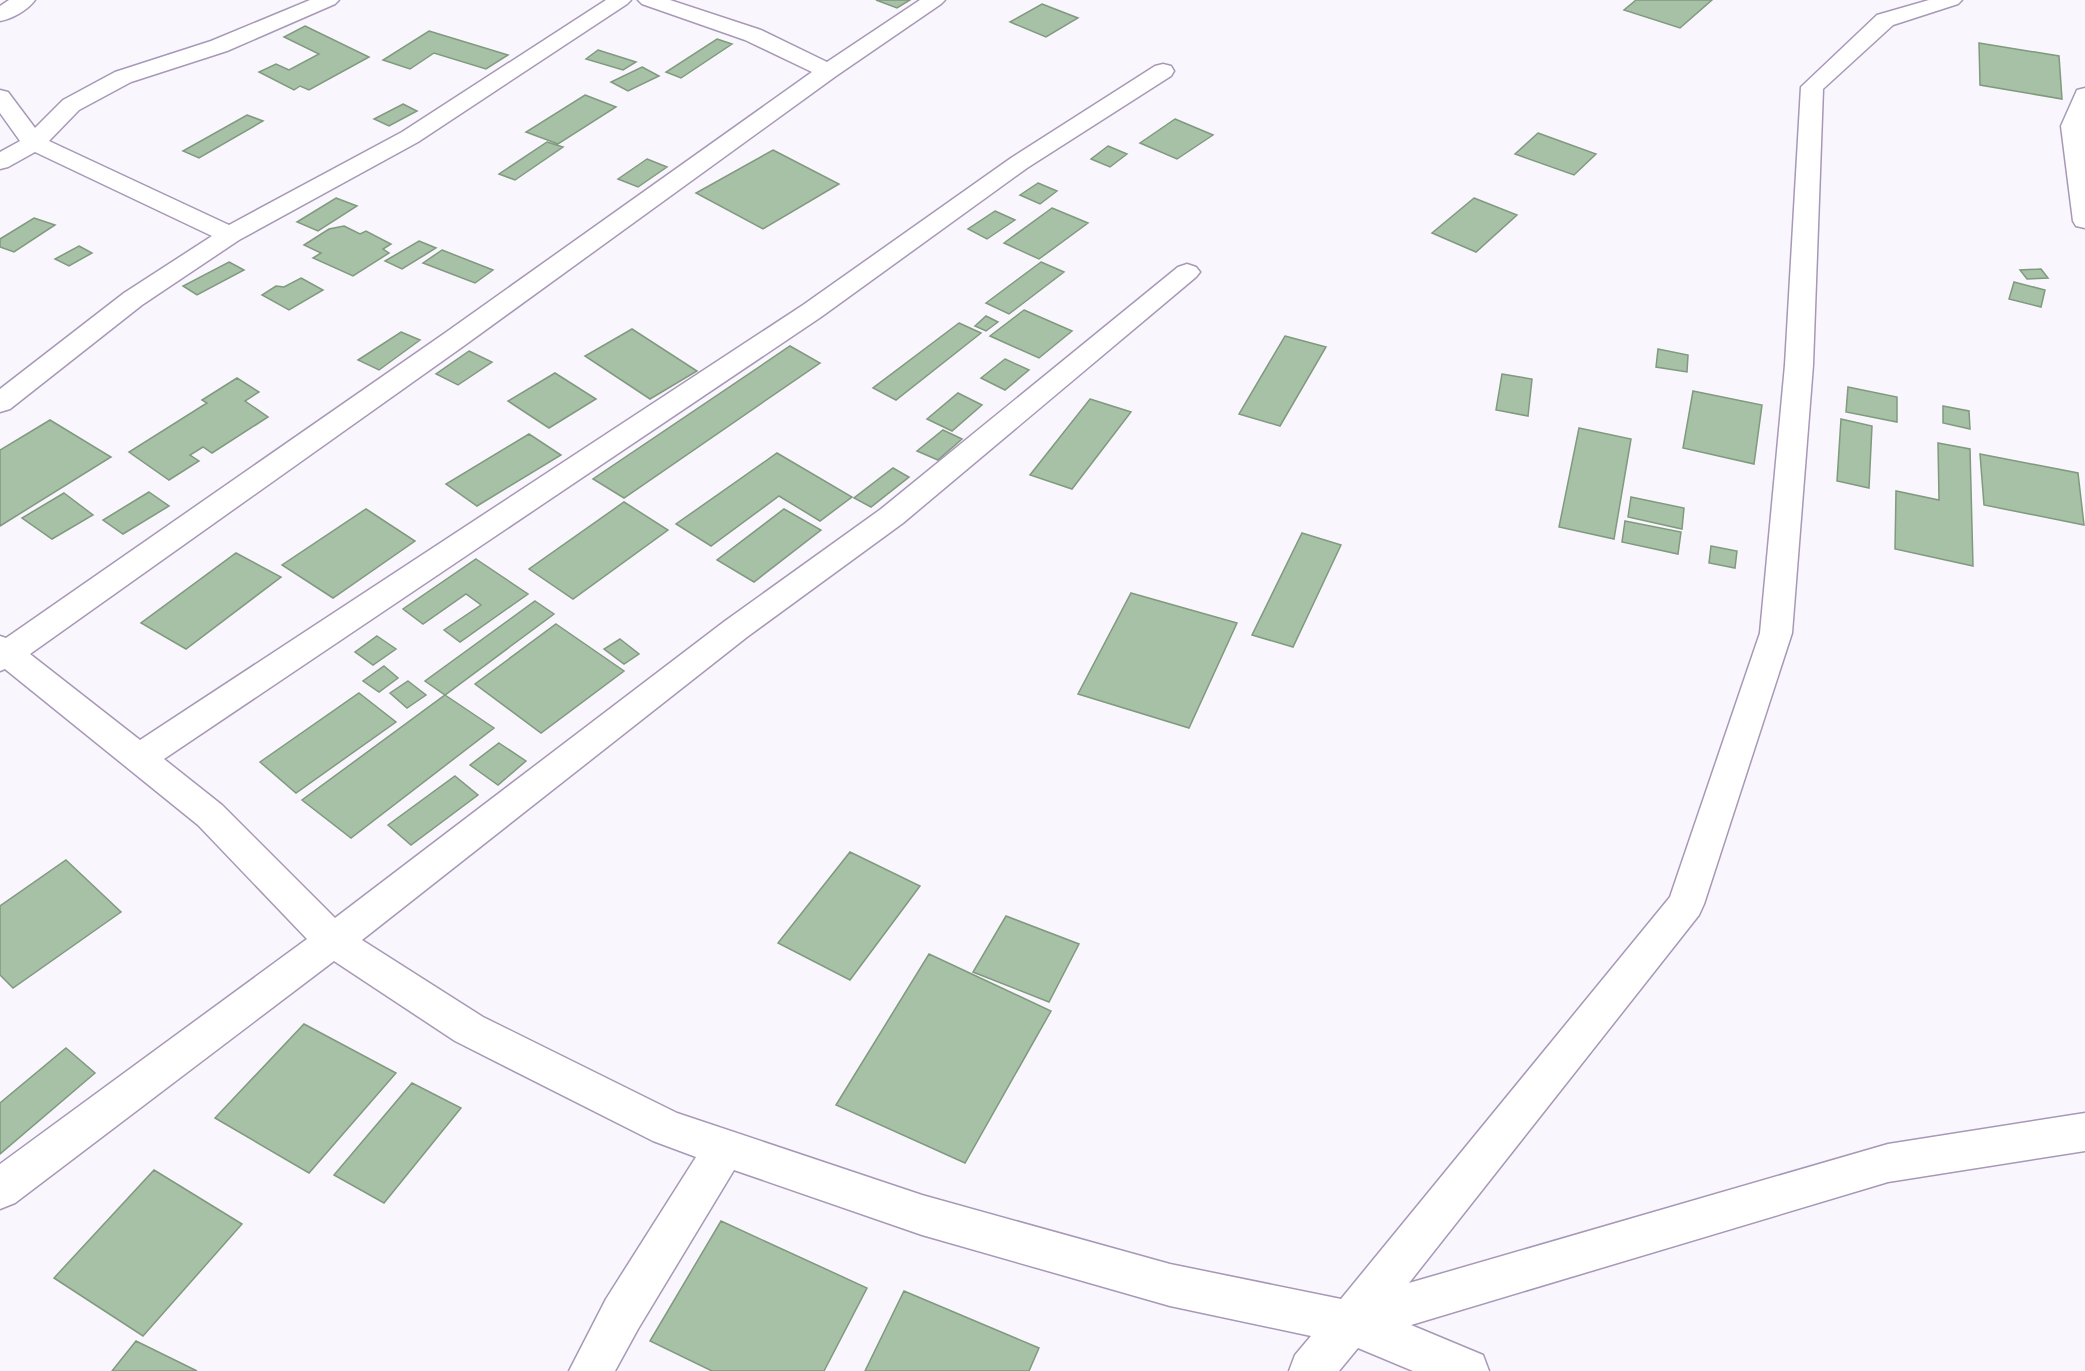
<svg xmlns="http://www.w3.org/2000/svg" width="2085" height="1371" viewBox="0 0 2085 1371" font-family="Overpass,sans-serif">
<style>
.building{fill:#a6c1a5;stroke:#80997f;stroke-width:1.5}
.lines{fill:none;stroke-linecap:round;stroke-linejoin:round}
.minor-casing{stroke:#a898b7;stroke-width:3}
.minor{fill:#fff;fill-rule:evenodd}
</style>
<rect width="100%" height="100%" fill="#f9f6fd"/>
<path class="building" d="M876 0H910L897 8Z
M1636 0H1712L1680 28 1624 10Z
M1042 4 1078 18 1046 37 1010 22Z
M305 26 369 57 309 90 300 86 294 90 259 72 276 64 289 70 319 54 284 37Z
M429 31 508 55 486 69 434 53 410 69 383 60Z
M717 39 732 44 681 78 666 72Z
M1979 43 2059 56 2062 99 1980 85Z
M598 50 636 62 623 70 586 59Z
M642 67 659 76 628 91 611 82Z
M585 95 616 107 558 144 526 132Z
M403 104 417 111 389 126 374 119Z
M247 115 263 121 199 158 183 151Z
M1175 119 1213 135 1177 159 1140 143Z
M1538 133 1596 154 1574 175 1515 154Z
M547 142 563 147 515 180 499 174Z
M1108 146 1127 154 1110 167 1091 159Z
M773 150 839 184 763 229 696 193Z
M647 159 667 167 638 187 618 179Z
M1038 183 1057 191 1040 204 1020 195Z
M336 198 357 206 318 231 297 222Z
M1474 198 1517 215 1476 252 1432 233Z
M1052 208 1088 223 1039 259 1004 243Z
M995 211 1015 220 987 239 968 229Z
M34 218 55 225 14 252 0 247V239Z
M344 226 360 234 366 231 391 244 383 249 389 253 353 276 313 258 321 253 304 245 329 229Z
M419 241 436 248 402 269 385 261Z
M79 246 92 253 69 266 55 259Z
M442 250 493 270 475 283 423 263Z
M229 262 244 270 197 295 183 286Z
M1041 262 1064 272 1009 314 986 303Z
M2041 269 2048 278 2027 279 2020 270Z
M301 278 323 290 289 310 262 295 276 286 284 287Z
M2014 282 2045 290 2041 307 2009 299Z
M1024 310 1072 331 1039 358 990 336Z
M986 316 998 322 986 331 975 326Z
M959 323 981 333 896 400 873 388Z
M632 329 697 371 650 399 585 356Z
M401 332 420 340 379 370 358 360Z
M1285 336 1326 347 1280 426 1239 414Z
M790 346 820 363 624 498 593 479Z
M1658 349 1688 355 1687 372 1656 367Z
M469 351 492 362 458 385 436 374Z
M1005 359 1029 370 1005 390 981 378Z
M555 373 596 399 549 428 508 401Z
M1502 374 1532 379 1528 416 1496 410Z
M237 378 259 392 245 401 268 417 212 453 203 447 190 455 199 461 169 480 129 452 207 403 202 400Z
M1848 387 1897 397V422L1846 412Z
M1693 391 1762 405 1754 464 1683 448Z
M958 393 982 405 952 431 927 419Z
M1090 399 1131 412 1072 489 1030 475Z
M1943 406 1969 411 1970 429 1943 423Z
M1841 419 1872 426 1869 488 1837 481Z
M50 420 111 457 0 526V450Z
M1579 428 1631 439 1614 539 1559 527Z
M943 430 962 439 938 460 917 451Z
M529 434 561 455 477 506 446 484Z
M1938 443 1970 449 1973 566 1895 549 1896 491 1939 500Z
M777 453 852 497 820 521 779 496 711 546 676 524Z
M1980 454 2078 473 2084 525 1984 505Z
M893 468 909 477 871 507 854 498Z
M149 492 169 506 123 534 103 520Z
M64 493 93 515 52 539 22 518Z
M1631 497 1684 508 1682 529 1628 517Z
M624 502 668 530 573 599 529 569Z
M366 509 415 541 333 598 282 565Z
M784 509 821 530 754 582 717 560Z
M1625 521 1681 532 1678 554 1622 542Z
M1302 533 1341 545 1293 647 1252 635Z
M1711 546 1737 551 1735 568 1709 563Z
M236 553 281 577 186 649 141 623Z
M476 559 528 594 460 642 444 630 481 605 466 594 423 624 403 609Z
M1131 593 1237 623 1189 728 1078 694Z
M535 601 554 614 445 695 425 681Z
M556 624 624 671 541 733 475 684Z
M377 636 396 649 373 665 355 652Z
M620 639 639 654 624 664 604 649Z
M384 666 398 678 379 692 363 681Z
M408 681 426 695 407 708 390 693Z
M359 693 396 722 296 793 260 762Z
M445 695 494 728 351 838 302 800Z
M499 743 526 761 498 785 470 765Z
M455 776 478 795 411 845 388 825Z
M850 852 920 886 850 980 778 943Z
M66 860 121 912 13 988 0 975V906Z
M1006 916 1079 944 1049 1002 973 972Z
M929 954 1051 1011 965 1163 836 1105Z
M304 1024 396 1073 309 1173 215 1118Z
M66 1048 95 1073 0 1154V1103Z
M412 1083 461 1108 384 1203 334 1175Z
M154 1170 242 1224 143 1336 54 1278Z
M721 1221 867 1288 824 1371H712L650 1341Z
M904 1291 1039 1348 1029 1371H865Z
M136 1341 197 1371H112Z"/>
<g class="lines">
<g class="minor-casing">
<path id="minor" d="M9 0H35C28 10 12 19 0 21V6Z
M310 0H339L335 4 227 51 131 82 79 110 49 141 229 225 402 132 606 0H631L627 4 418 142 239 240 142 305 10 409 0 412V389L124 293 212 236 35 152 8 167 0 169V152L20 141 0 113V90L8 92 35 128 63 100 115 72 211 41Z
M638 0H670L761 30 827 62 920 0H945L941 4 836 76 465 345 30 654 140 740 803 305 1011 158 1155 66 1163 64 1171 66 1174 71 1171 76 1027 168 821 317 164 759 222 805 335 918 725 621 881 509 1178 267 1187 264 1196 267 1200 272 1196 277 903 523 747 637 362 940 483 1017 677 1113 922 1195 1170 1264 1341 1299 1670 897 1760 633 1785 365 1801 87 1877 15 1929 0H1962L1958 4 1893 25 1823 89 1813 365 1792 633 1704 904 1699 915 1409 1283 1888 1144 2085 1113V1151L1888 1182 1411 1325 1483 1355 1489 1371H1413L1358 1348 1339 1371H1289L1295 1355 1311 1336 1170 1306 922 1235 734 1170 638 1329 615 1371H569L606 1299 696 1157 653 1141 455 1041 334 961 15 1203 0 1209V1164L307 939 198 825 5 669 0 671V636L6 638 445 333 812 72 745 40 642 4Z
M2085 88V228L2076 226 2073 221 2061 126 2077 90Z"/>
</g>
<use href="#minor" class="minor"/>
</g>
</svg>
